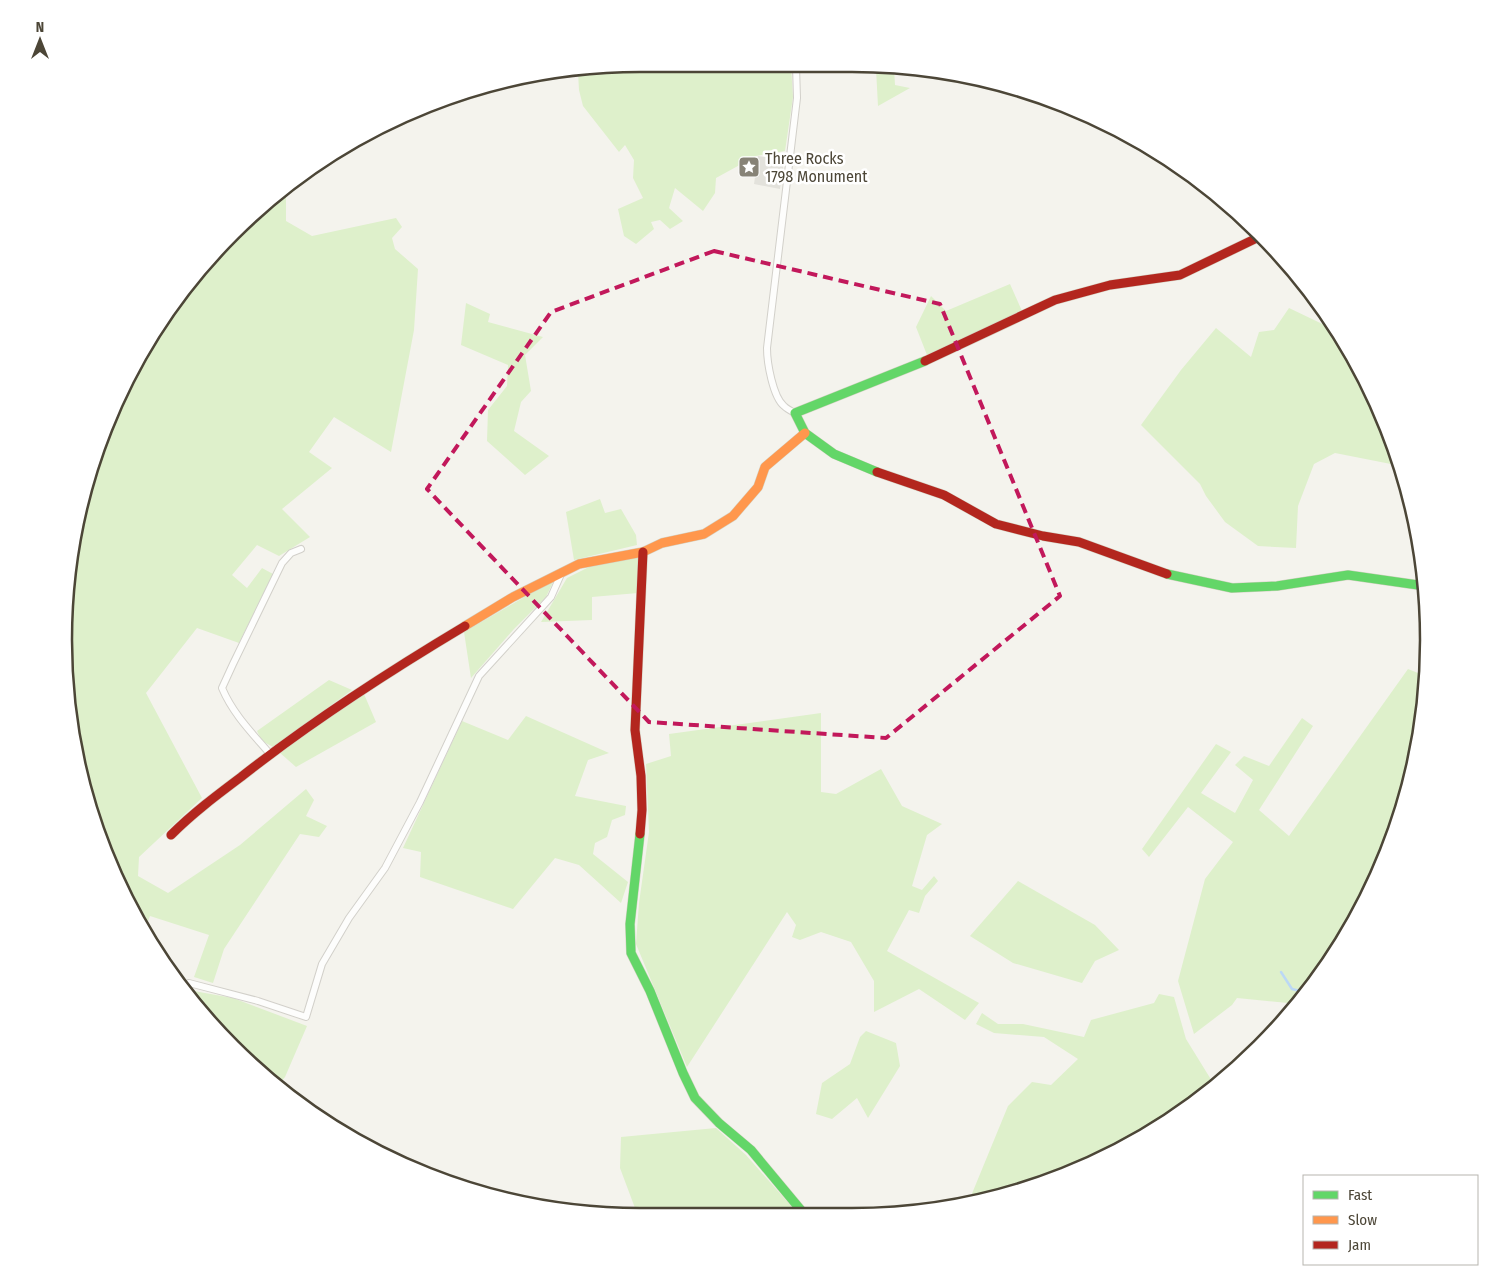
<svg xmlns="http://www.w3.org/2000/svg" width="1493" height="1280" viewBox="0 0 1493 1280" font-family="'Fira Sans Condensed',sans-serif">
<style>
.green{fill:#def0cb}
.parking{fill:#e3e2dc}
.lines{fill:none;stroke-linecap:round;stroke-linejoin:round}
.stream{stroke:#bbd8f5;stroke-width:2.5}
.street-casing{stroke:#d2d0ca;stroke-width:8}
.fast-casing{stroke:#d4d1c3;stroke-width:10}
.slow-casing{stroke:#d4d1c3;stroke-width:10}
.jam-casing{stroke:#d4d1c3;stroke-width:10}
.street{stroke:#fdfdfc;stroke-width:6}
.fast{stroke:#63d668;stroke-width:9}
.slow{stroke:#ff974d;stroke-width:9}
.jam{stroke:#b3261e;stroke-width:9}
.marked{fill:none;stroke:#c2185b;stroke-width:4;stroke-dasharray:10 6;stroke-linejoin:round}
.labels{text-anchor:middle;stroke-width:5;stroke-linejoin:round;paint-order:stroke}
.poi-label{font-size:16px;fill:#4c4637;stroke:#fff;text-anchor:start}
.rim{fill:none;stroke:#4c4637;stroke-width:2.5}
</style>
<rect width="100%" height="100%" fill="#f4f3ed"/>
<path class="green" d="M640 64 791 66 793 97 785 151 756 156 716 178 715 193 703 211 675 188 669 208 683 221 670 229 660 220 651 222 654 229 636 244 624 236 618 209 643 198 633 178 634 160 625 145 619 152 583 106 579 90 578 72Z
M854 67 894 68 895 85 910 88 878 106 876 69H854Z
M304 177 307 180 286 193V221L312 236 396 218 402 227 392 238 395 249 418 269 414 330 391 452 334 417 309 452 332 468 282 509 310 537 279 556 257 545 232 575 247 588 262 568 273 574 239 643 197 628 146 693 202 798 139 857 138 876 168 893 240 845 306 789 314 800 306 816 327 826 319 837 300 834 224 949 213 983 194 977 209 935 150 916 144 932 141 928 94 825 65 678 69 564 108 420 161 320 260 207Z
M1010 284 1022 311 927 355 916 327 931 296 946 311Z
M466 303 490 314 488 322 543 337 525 355 531 391 521 402 514 431 549 456 525 475 487 441 488 410 507 386 508 365 461 345Z
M1289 308 1337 331 1352 352 1399 454 1401 466 1335 453 1314 464 1298 506 1296 548 1258 546 1225 522 1206 496 1200 484 1141 425 1181 370 1216 328 1251 357 1259 332 1274 330Z
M600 499 605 513 621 509 636 535 637 545 574 560 566 512Z
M638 557V593L592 597V620L541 622 567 578 589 567Z
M554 580 546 597 514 629 471 678 464 632Z
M1408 669 1428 677 1410 789 1370 895 1310 991 1298 1004 1237 998 1232 1005 1194 1034 1178 981 1205 879 1233 842 1188 807 1149 857 1142 849 1216 744 1231 752 1201 793 1235 813 1253 780 1235 765 1244 756 1269 766 1302 718 1313 726 1259 810 1289 836Z
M329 680 352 690 273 747 262 741 257 731Z
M364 694 376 722 296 767 279 752Z
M821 713V792L836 794 881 769 902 806 942 824 927 835 912 886 922 890 934 876 938 881 925 896 919 913 909 910 887 951 979 1003 965 1020 919 989 874 1012V981L851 942 821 932 800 940 792 937 796 925 787 912 687 1067 636 944 639 903 649 832 646 764 671 756 669 734Z
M526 716 609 753 588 760 575 796 626 806 625 815 612 820 607 837 595 843 593 854 628 882 621 903 579 865 555 858 513 909 420 877 421 852 403 848 462 721 508 740Z
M1018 881 1095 925 1119 950 1095 961 1082 983 1013 963 970 936Z
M188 990 233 998 307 1026 285 1077 278 1085 232 1047Z
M1159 994 1174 997 1186 1039 1215 1086 1141 1139 1038 1186 964 1200 971 1196 1008 1106 1032 1082 1051 1085 1078 1059 1044 1037 994 1033 976 1024 982 1013 998 1024H1023L1084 1037 1091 1020 1154 1003Z
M866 1031 896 1043 900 1066 868 1118 857 1098 832 1119 816 1114 822 1083 850 1064 860 1037Z
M716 1128 746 1155 799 1215 638 1216 620 1168 621 1137Z"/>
<path class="parking" d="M758 156 784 160 780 189 754 184Z"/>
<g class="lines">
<path class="stream" d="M1281 972 1292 989 1308 993"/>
<g class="street-casing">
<path id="street" d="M795 413C791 411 787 409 784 406 773 397 767 363 767 348L797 98 796 66
M270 754C252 733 233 714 222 688L233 664 282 563 291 553 301 549
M189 983 258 1001 306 1017 322 964 349 918 385 868 420 802 479 676 551 597 562 572"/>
</g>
<g class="fast-casing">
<path id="fast" d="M877 472 834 454 805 433 795 413 925 361
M1167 574 1232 588 1277 586 1348 575 1425 586
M640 834 630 924 631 953 650 991 683 1073 695 1098 719 1123 751 1150 805 1215"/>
</g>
<g class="slow-casing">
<path id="slow" d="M465 626 513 597 579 564 643 552 662 543 704 534 733 516 758 487 765 467 805 433"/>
</g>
<g class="jam-casing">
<path id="jam" d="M925 361 1055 300 1110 285 1180 275 1261 236
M877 472 944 495 996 524 1043 536 1079 542 1167 574
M640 834 642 810 641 776 635 730 643 552
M171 835C193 813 217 795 241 777 312 721 388 672 465 626"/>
</g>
<use href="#street" class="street"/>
<use href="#fast" class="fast"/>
<use href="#slow" class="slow"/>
<use href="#jam" class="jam"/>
</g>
<path class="marked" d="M714 251 940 304 1060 596 886 738 649 722 427 489 551 312Z"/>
<defs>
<g id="sight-square" transform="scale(1.125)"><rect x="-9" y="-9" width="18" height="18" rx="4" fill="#878377" stroke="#fff"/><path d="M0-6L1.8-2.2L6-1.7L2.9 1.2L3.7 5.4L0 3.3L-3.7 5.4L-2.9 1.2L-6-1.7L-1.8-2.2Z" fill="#fff"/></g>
</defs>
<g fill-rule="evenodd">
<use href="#sight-square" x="749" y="167"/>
</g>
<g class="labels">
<g class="poi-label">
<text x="765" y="164">Three Rocks<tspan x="765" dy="18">1798 Monument</tspan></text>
</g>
</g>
<path d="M0 0H1493V1280H0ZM640 72H852A568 568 0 0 1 1420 640V640A568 568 0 0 1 852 1208H640A568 568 0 0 1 72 640V640A568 568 0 0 1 640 72Z" fill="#fff" fill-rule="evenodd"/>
<path class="rim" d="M640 72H852A568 568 0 0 1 1420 640V640A568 568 0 0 1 852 1208H640A568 568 0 0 1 72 640V640A568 568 0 0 1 640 72Z"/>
<rect x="1303" y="1175" width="175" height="90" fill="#ffffff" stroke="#b7b5af"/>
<rect x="1313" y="1191" width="25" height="8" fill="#63d668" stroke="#b7b5af"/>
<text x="1348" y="1200" font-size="15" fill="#4c4637">Fast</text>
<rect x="1313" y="1216" width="25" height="8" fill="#ff974d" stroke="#b7b5af"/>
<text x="1348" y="1225" font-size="15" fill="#4c4637">Slow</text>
<rect x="1313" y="1241" width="25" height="8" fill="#b3261e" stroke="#b7b5af"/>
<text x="1348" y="1250" font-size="15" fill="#4c4637">Jam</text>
<g transform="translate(40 40)" stroke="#ffffff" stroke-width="4" paint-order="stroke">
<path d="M0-4L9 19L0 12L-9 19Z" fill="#4c4637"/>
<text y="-8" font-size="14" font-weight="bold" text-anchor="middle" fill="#4c4637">N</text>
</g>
</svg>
